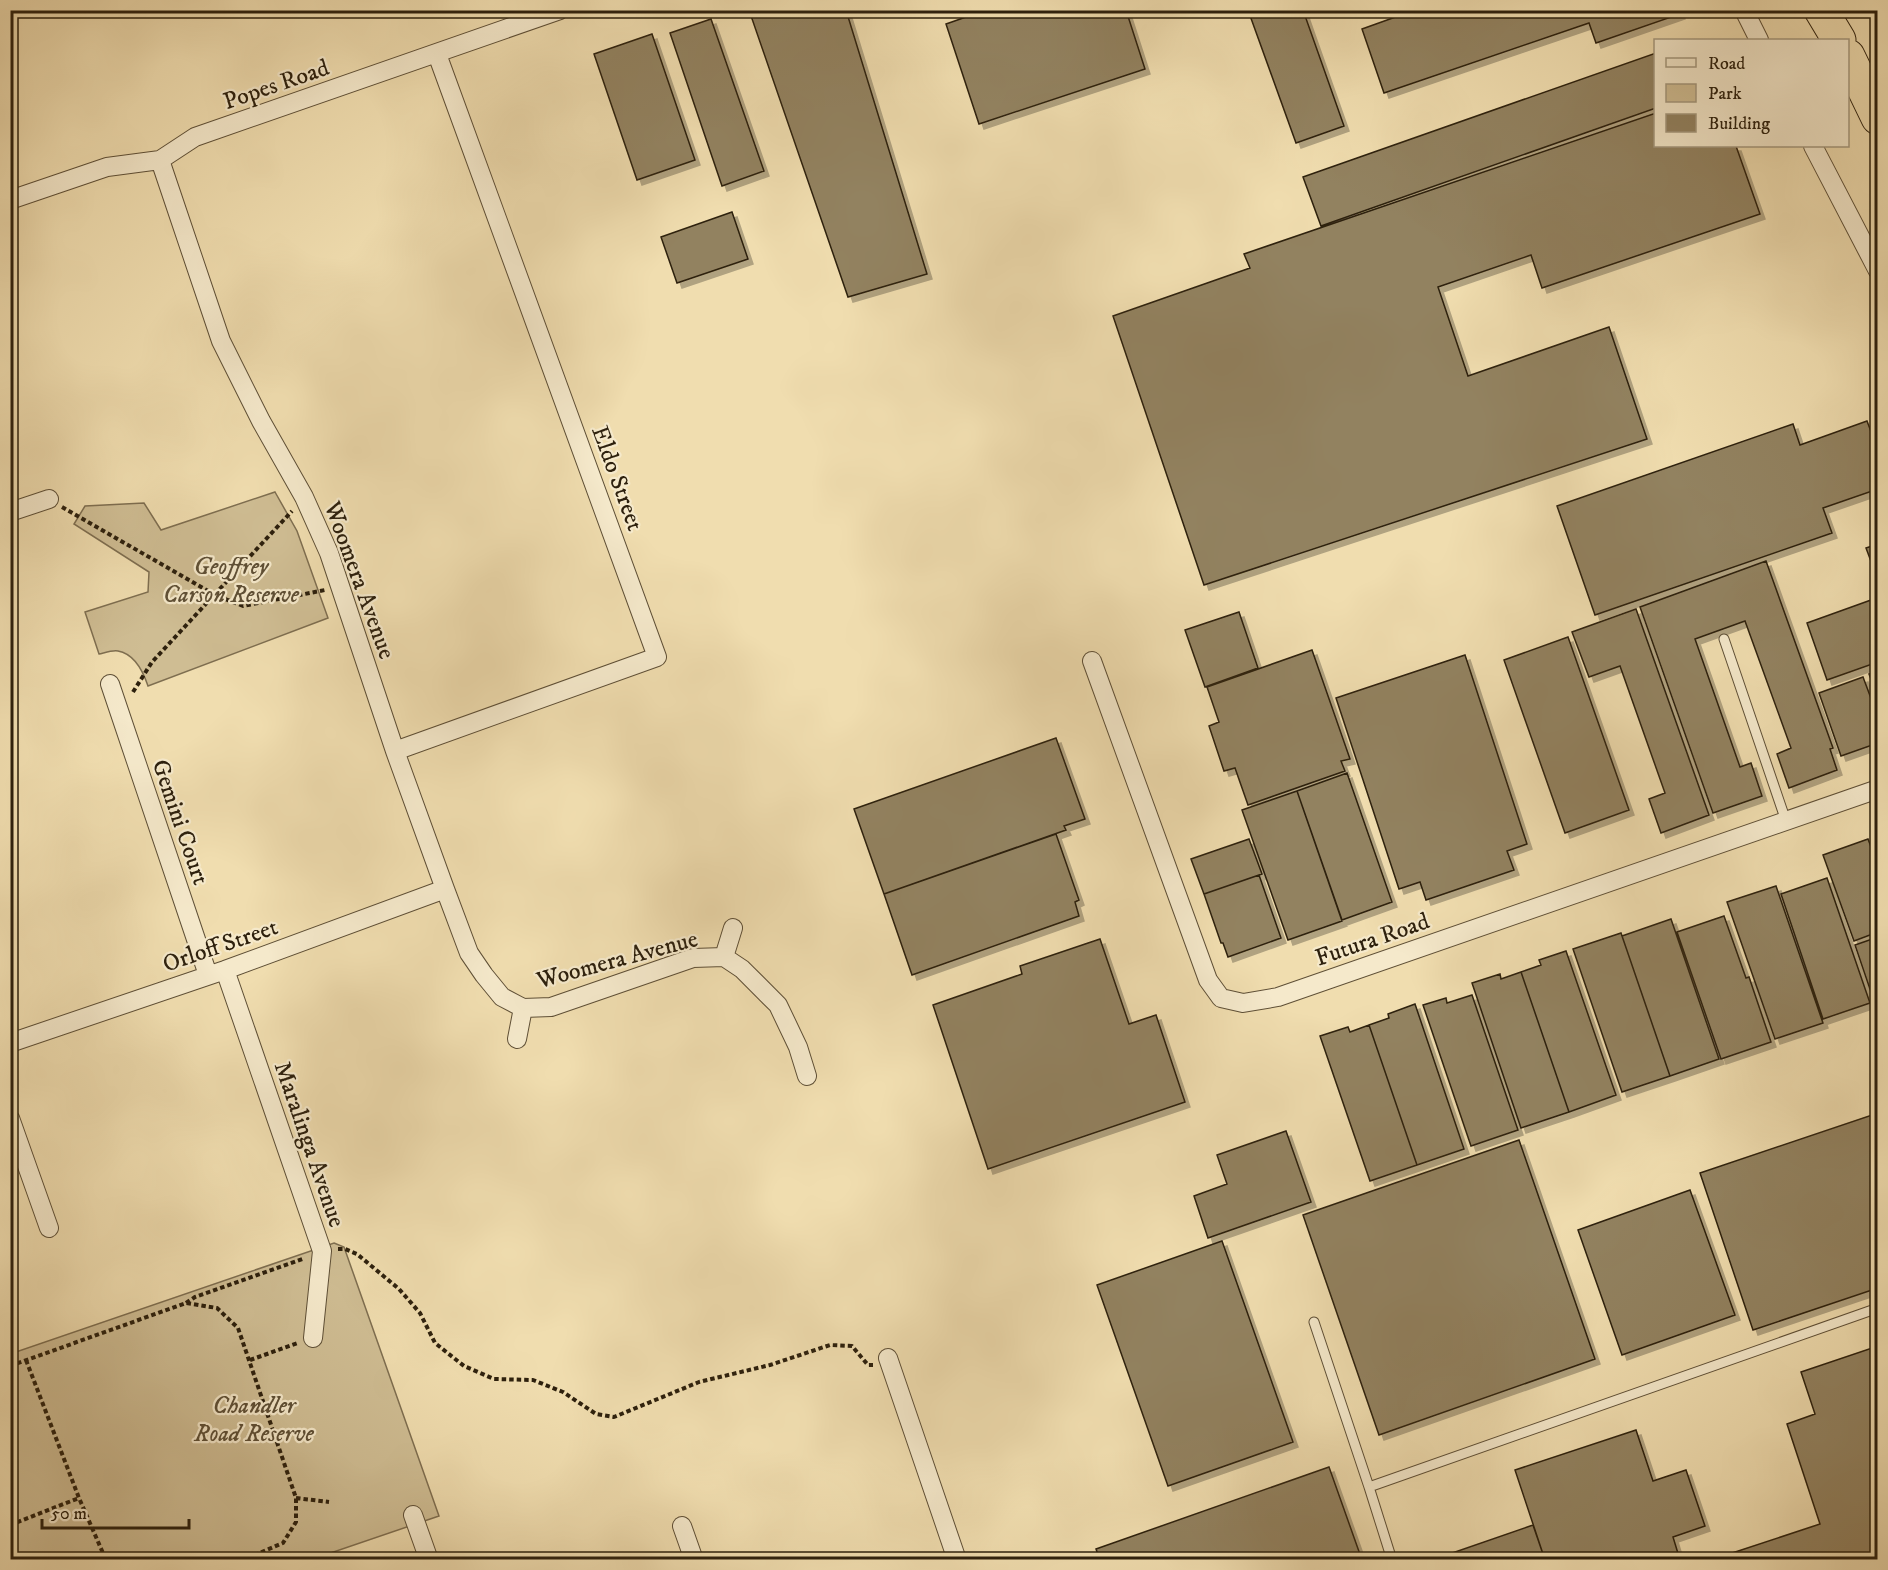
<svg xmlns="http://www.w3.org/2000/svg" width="1888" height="1570" viewBox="0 0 1888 1570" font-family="'IM FELL DW Pica',serif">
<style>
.green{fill:#cfbd93;stroke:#7e6e50;stroke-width:1.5}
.building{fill:#928261;stroke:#2d200d;stroke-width:1.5;filter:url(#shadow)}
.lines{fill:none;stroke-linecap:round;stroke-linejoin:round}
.service-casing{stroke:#5e4f36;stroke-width:11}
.minor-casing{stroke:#5e4f36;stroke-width:20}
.motorway-casing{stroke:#2d200d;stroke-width:35}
.path{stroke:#2d200d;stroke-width:4;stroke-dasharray:4.5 3;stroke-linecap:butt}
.service{stroke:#f5e9cb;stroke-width:9}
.minor{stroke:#f5e9cb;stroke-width:18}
.motorway{stroke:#f0ddaf;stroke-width:33}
.labels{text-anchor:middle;stroke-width:4.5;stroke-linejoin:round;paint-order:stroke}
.street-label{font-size:24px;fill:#2d200d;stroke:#f5e9cb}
.park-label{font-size:24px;font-style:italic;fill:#5e4f35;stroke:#f5e9cb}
</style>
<defs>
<filter id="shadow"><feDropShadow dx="5" dy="5" stdDeviation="0" flood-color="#0004"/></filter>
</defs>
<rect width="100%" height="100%" fill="#f0ddaf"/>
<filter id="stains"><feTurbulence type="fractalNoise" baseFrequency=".00333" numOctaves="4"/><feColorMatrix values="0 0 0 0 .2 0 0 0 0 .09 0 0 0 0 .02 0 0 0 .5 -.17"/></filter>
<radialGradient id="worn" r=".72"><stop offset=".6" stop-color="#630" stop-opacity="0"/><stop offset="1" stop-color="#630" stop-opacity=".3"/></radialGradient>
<path class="green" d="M275 492 297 531 328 618 148 686C143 671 135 654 118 651 112 650 104 653 99 654L85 612 148 592 149 572 74 524 85 506 144 503 161 530Z
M334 1243 344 1247 439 1516 313 1559H11L10 1354Z"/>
<path class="building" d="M749 10H846L927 274 848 297Z
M986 10H1126L1145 69 979 124 946 24Z
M1248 10H1303L1344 126 1296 143Z
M1415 10H1677L1680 14 1596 43 1589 23 1384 93 1362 29Z
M711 19 764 171 722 186 670 33Z
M652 34 695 160 637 180 594 54Z
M1656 53V108L1321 226 1303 177Z
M1656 113V146H1736L1760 214 1542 288 1531 255 1438 287 1468 376 1609 327 1647 439 1204 585 1113 316 1250 268 1244 254Z
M732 212 748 259 677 283 661 237Z
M1867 421 1878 450V489L1823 508 1832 533 1595 615 1557 506 1793 424 1800 445Z
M1878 544V580L1866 548Z
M1766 561 1833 748 1830 749 1837 770 1789 788 1777 754 1791 748 1745 621 1695 639 1740 767 1751 763 1762 796 1713 813 1640 607Z
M1871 600 1878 618V662L1827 680 1807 623Z
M1636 609 1709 815 1661 833 1649 799 1665 793 1620 666 1589 677 1572 632Z
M1239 612 1258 668 1205 687 1185 630Z
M1568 637 1629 810 1565 833 1504 660Z
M1312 650 1350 759 1341 761 1345 771 1248 805 1235 768 1224 771 1209 726 1219 722 1207 687Z
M1465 655 1527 844 1507 851 1514 870 1426 900 1420 882 1399 889 1336 698Z
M1878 671V697L1869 674Z
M1863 677 1878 717V743L1841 756 1819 693Z
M1056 738 1085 819 1064 826 1066 830 884 894 854 809Z
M1347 773 1392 902 1342 920 1297 791Z
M1297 791 1342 921 1288 940 1242 810Z
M1056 834 1079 900 1075 902 1079 916 912 975 884 894Z
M1249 839 1262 874 1204 894 1191 859Z
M1868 839 1878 865V932L1854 941 1823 855Z
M1259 875 1281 938 1228 957 1223 943H1221L1204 894Z
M1827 878 1870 1003 1823 1019 1781 894Z
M1776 886 1823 1023 1775 1039 1727 902Z
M1724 916 1746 978 1749 977 1771 1042 1721 1059 1677 932Z
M1671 919 1719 1059 1670 1076 1622 936Z
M1621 933 1670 1076 1622 1092 1573 949Z
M1878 937V1003L1875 1004 1855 945Z
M1100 939 1129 1024 1156 1015 1185 1102 988 1169 933 1005 1022 974 1020 966Z
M1566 951 1616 1095 1569 1112 1521 972 1541 965 1539 960Z
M1521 972 1569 1112 1521 1128 1472 983 1500 974 1501 979Z
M1472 995 1518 1130 1471 1146 1423 1005 1446 998 1447 1003Z
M1415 1004 1464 1149 1417 1165 1369 1025 1389 1018 1388 1014Z
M1369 1025 1417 1165 1370 1181 1320 1036 1348 1027 1350 1032Z
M1878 1113V1288L1753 1330 1700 1173Z
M1286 1131 1311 1202 1208 1238 1194 1196 1227 1184 1217 1155Z
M1519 1140 1595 1359 1379 1435 1303 1215Z
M1690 1190 1735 1315 1622 1355 1578 1230Z
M1222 1241 1293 1442 1168 1486 1097 1285Z
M1878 1346V1560H1718L1717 1558 1820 1524 1787 1424 1815 1414 1801 1372Z
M1636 1430 1653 1481 1686 1470 1705 1526 1673 1537 1680 1560H1545L1515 1470Z
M1329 1467 1362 1560H1100L1096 1549Z
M1533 1525 1545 1560H1432Z"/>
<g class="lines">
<g class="service-casing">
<path id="service" d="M1724 639 1786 821
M1314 1322 1369 1487 1878 1308
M1369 1487 1392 1560"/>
</g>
<g class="minor-casing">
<path id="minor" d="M1744 10 1759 40
M1813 146 1878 271
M160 160 221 341 261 421 304 497 329 553 395 751 445 889 469 953 484 975 502 997 523 1008 551 1007 693 958 724 957 742 969 778 1005 798 1047 807 1076
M10 200 107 167 160 160 195 137 560 10
M10 512 49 499
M1092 661 1208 980 1221 998 1243 1003 1278 997 1878 789
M110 684 208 975
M395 751 657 657 437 54
M724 957 733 928
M225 970 322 1251 313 1338
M517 1039 523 1008
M10 1043 225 970 445 889
M10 1118 49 1228
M888 1358 957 1560
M413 1515 429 1560
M682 1526 694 1560"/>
</g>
<g class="motorway-casing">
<path id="motorway" d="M1821 10 1839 40
M1848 56 1878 118"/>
</g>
<path class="path" d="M62 507 215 595 243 606 325 590
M133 692 152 662 292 511
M338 1249H345L357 1254 399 1289 420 1313 435 1343 464 1366 494 1379 533 1380 563 1392 596 1414 614 1417 699 1382 770 1365 830 1345 852 1346 868 1365H873
M186 1303 195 1297 305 1258
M26 1360 79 1498 106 1560
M250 1360 298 1343
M10 1366 186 1303 217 1308 238 1328 296 1498V1522L283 1543 243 1560
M296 1498 329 1502
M10 1525 79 1498"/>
<use href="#service" class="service"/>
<use href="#minor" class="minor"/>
<use href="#motorway" class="motorway"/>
</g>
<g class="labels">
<g class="street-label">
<text transform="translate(276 84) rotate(-19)" y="8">Popes Road</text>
<text transform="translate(618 478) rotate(70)" y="8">Eldo Street</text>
<text transform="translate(360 580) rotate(70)" y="8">Woomera Avenue</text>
<text transform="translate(181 822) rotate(71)" y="8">Gemini Court</text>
<text transform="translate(1372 939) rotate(-19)" y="8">Futura Road</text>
<text transform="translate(220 945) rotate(-19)" y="8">Orloff Street</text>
<text transform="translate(617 959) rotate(-15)" y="8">Woomera Avenue</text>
<text transform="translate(310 1144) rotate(71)" y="8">Maralinga Avenue</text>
</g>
<g class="park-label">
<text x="231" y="574">Geoffrey<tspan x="231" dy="28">Carson Reserve</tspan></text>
<text x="254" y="1413">Chandler<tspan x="254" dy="28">Road Reserve</tspan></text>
</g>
</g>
<rect width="1888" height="1570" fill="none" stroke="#f0ddaf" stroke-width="36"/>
<rect x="12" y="12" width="1864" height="1546" fill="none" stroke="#2d200d" stroke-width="3"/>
<rect x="18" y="18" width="1852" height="1534" fill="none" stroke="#2d200d" stroke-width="1.5"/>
<rect x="1654" y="39" width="195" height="108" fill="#f5e9cb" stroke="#a5997f" stroke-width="1.5"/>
<rect x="1666" y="58" width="30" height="9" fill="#f5e9cb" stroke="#a5997f" stroke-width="1.5"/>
<text x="1708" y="69" font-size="18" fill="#2d200d">Road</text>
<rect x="1666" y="84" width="30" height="18" fill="#cfbd93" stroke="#a5997f" stroke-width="1.5"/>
<text x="1708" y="99" font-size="18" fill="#2d200d">Park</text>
<rect x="1666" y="114" width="30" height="18" fill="#928261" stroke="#a5997f" stroke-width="1.5"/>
<text x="1708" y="129" font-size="18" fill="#2d200d">Building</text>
<path d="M42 1519v9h147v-9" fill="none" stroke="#2d200d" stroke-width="3"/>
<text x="51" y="1519" font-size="18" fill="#2d200d" stroke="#f5e9cb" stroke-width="4.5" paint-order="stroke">50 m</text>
<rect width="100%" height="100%" filter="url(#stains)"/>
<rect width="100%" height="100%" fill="url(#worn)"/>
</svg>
